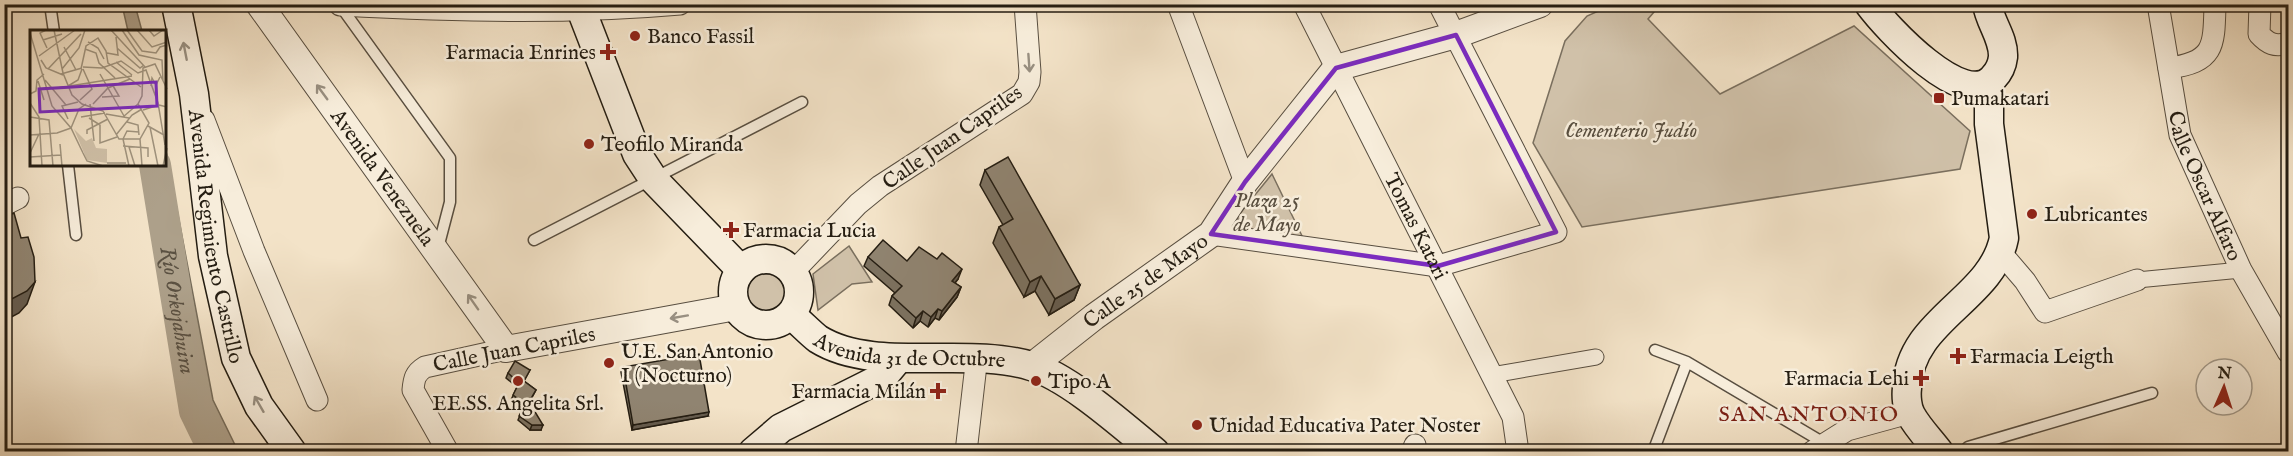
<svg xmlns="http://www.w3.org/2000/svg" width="2293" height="456" viewBox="0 0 2293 456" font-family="'IM FELL English',serif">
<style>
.green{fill:#d0c1a9;stroke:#7a6f5e;stroke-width:1.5}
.water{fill:#ada08a;stroke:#766c5a;stroke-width:1.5}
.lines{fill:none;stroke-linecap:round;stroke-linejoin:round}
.river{stroke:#ada08a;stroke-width:32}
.service-casing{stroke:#584e40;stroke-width:13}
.pedestrian-casing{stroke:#584e40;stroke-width:17}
.minor-casing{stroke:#584e40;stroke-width:23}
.tertiary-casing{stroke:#584e40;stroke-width:28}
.secondary-casing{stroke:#241d12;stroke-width:31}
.service{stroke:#f7eddb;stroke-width:10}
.pedestrian{stroke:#f7eddb;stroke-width:15}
.minor{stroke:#f7eddb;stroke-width:21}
.tertiary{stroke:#f7eddb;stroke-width:26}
.secondary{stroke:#f7eddb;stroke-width:28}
.wall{fill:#7c7261;stroke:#241d12;stroke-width:1.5}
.shaded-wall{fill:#655c4f;stroke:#241d12;stroke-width:1.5}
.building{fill:#908471;stroke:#241d12;stroke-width:1.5}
.oneway{stroke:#988f81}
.marked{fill:none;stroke:#7b2cbf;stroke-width:4.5;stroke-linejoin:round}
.poi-dot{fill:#8f2418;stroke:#f7eddb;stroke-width:2}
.labels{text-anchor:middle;stroke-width:5;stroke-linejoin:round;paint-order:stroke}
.poi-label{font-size:21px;fill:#241d12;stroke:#f7eddb;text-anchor:start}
.park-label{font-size:21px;font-style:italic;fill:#584e3f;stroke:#f7eddb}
.street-label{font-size:21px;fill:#241d12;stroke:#f7eddb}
.water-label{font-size:22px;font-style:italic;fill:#5b5142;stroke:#f7eddb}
.neighbourhood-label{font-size:22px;letter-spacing:1.5px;fill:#7a1f14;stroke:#f7eddb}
.inset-road{fill:none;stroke:#a0947f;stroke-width:1.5}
.view{fill:#7b2cbf;fill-opacity:0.15;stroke:#7b2cbf;stroke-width:3}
.inset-edge{fill:none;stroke:#241d12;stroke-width:3}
</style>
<rect width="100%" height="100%" fill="#f3e3c8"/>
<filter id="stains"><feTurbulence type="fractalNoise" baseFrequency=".00333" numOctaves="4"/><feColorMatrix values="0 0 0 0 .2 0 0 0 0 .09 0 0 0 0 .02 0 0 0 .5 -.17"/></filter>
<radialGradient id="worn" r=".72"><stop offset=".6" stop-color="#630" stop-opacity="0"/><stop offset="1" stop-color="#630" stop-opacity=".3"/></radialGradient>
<path class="green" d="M1612 5H1647L1654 12 1648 19 1720 94 1854 26 1970 131 1960 169 1582 227 1533 143 1565 41 1587 16Z
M1272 174 1304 240 1244 232 1237 217Z
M849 246 872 282 852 284 818 310 813 274Z
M746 294a20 20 0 1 1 40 0a20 20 0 1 1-40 0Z"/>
<path class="water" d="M122 5H135L142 31H128Z
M165 146 213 400 238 451H215L194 404 154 165H165Z"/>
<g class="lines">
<path class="river" id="s1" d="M155 165 195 411 215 452"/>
<g class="service-casing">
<path id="service" d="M50 4 54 32
M339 4 450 158V202L438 248
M68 165 76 235
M534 240 802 102
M1655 350 1687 362 1824 443
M1653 452 1687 362
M1963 452 1968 447 2152 393"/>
</g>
<g class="pedestrian-casing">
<path id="pedestrian" d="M2137 280 2241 270
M1492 375 1596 357"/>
</g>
<g class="minor-casing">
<g id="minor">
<path d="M1178 4 1245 182"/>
<path id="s2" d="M1304 4 1513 417 1518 452"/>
<path id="s3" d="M2158 4 2180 135 2241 270 2288 352"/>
<path d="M2260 4 2259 34C2268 44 2275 47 2288 43"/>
<path d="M340 5C454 11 567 14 680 4"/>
<path d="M2169 68C2215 62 2214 46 2215 4"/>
<path d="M204 120 254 251 317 400"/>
<path d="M4 205 18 198"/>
<path d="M1211 234 1438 266 1556 232 1439 4"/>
<path d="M2001 253 2025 281 2045 312 2137 280"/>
<path d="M793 272 858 204 880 186 1022 94 1029 82 1030 72 1025 4"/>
<path d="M448 452 413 390C414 379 415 373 425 367L506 349"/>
<path d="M966 452 977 356"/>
<path d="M1412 452 1415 445"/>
<path d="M1812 452 1847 430 1909 413"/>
</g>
</g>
<g class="tertiary-casing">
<g id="tertiary">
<path id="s4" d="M259 4 506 349 736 307"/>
<path id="s5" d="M1032 366 1094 317 1211 234 1245 182 1336 68 1456 35 1540 4"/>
</g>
</g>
<g class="secondary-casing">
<g id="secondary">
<path id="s6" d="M176 4 194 94 213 256 236 358 259 406 292 452"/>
<path d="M579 4 637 154 654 180 741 270"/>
<path d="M1869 4C1886 27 1964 112 1993 78 1999 72 2002 66 2003 57 2004 38 1990 23 1987 4"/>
<circle cx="766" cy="292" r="33"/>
<path id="s7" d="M791 315C800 322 809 332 818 339 874 374 966 346 1031 366 1069 377 1123 426 1155 452"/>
<path d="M753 452 781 428 883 377 898 359"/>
<path d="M1939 452C1930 440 1918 428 1911 415 1907 408 1906 396 1907 388 1909 319 1992 300 2004 238L1989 124V83"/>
</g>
</g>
<use href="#service" class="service"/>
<use href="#pedestrian" class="pedestrian"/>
<use href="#minor" class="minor"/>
<use href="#tertiary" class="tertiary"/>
<use href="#secondary" class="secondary"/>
</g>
<path class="wall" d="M985 170 1080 285 1074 300 1049 315 1035 291 1024 297 993 243 999 227 1003 225 980 185Z
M868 257 907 261 958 279 955 283 961 287 957 297 939 320 935 318 928 327 920 321 913 328 889 305 892 296 895 293 864 266Z
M623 367 708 416 632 430 621 372Z
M530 370 524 381 536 390 529 403 541 430H530L518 420 523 408 511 400 517 387 506 378 508 373Z"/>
<path class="shaded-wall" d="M962 269 958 279 949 290 952 281Z
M1041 276 1035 291 1024 297 1030 282Z
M35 282 27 304 19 313 4 321V303Z
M1080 285 1074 300 1049 315 1055 299Z
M961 287 957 297 939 320 942 311Z
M938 309 935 318 928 327 931 317Z
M923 311 920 321 913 328 916 318Z
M709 412 708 416 632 430 633 425Z
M532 425H543L541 430H530Z"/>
<path class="building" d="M1008 157 1080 285 1055 299 1041 276 1030 282 999 227 1013 219 985 170Z
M14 213 21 238 28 237 34 257 35 282 27 291 4 303V217Z
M883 240 907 261 919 247 937 259 942 253 962 269 952 281 961 287 942 311 938 309 931 317 923 311 916 318 892 296 902 286 868 257Z
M699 354 709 412 633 425 623 367Z
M515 361 530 370 524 381 536 390 529 402 543 425H532L519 416 525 404 513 395 519 383 508 373Z"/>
<defs><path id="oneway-shaft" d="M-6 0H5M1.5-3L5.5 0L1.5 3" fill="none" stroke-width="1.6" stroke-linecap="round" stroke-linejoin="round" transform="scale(1.5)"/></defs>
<g class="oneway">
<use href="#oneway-shaft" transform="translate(185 51) rotate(-101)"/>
<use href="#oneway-shaft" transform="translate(1029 63) rotate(86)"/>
<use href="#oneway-shaft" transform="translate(322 92) rotate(-126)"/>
<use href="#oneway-shaft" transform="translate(473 302) rotate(-125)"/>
<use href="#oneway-shaft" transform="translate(679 317) rotate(170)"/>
<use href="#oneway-shaft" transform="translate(259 404) rotate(-120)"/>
</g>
<path class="marked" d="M1456 35 1556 232 1438 266 1211 234 1245 182 1336 68Z"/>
<g class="poi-dot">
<circle cx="635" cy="36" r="6"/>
<path d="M605 43h6v6h6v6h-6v6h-6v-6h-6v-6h6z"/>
<rect x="1933" y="92" width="12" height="12" rx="3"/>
<circle cx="589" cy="144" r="6"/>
<circle cx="2032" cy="214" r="6"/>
<path d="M728 221h6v6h6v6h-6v6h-6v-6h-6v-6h6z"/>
<path d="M1955 347h6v6h6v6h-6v6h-6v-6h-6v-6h6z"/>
<circle cx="609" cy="363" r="6"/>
<path d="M1918 369h6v6h6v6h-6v6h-6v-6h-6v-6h6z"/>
<circle cx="518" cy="381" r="6"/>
<circle cx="1036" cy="381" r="6"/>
<path d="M935 382h6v6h6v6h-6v6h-6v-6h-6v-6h6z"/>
<circle cx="1197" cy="425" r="6"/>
</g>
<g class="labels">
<g class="poi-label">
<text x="647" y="43">Banco Fassil</text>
<text x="596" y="59" text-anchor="end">Farmacia Enrines</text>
<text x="1951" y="105">Pumakatari</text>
<text x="601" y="151">Teofilo Miranda</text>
<text x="2044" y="221">Lubricantes</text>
<text x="743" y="237">Farmacia Lucia</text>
<text x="621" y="358">U.E. San Antonio<tspan x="621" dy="24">I (Nocturno)</tspan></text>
<text x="1970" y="363">Farmacia Leigth</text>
<text x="1909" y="385" text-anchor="end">Farmacia Lehi</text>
<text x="1048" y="388">Tipo A</text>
<text x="926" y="398" text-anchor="end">Farmacia Milán</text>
<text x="518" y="410" text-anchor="middle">EE.SS. Angelita Srl.</text>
<text x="1209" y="432">Unidad Educativa Pater Noster</text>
</g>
<g class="park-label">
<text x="1631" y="137">Cementerio Judío</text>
<text x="1267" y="207">Plaza 25<tspan x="1267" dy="24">de Mayo</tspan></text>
</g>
<g class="street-label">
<text transform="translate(952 137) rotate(-35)" y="7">Calle Juan Capriles</text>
<text dy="7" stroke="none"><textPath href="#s4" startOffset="213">Avenida Venezuela</textPath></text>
<text dy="7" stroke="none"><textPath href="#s3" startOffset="189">Calle Oscar Alfaro</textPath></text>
<text dy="7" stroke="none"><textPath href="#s2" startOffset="249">Tomas Katari</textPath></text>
<text dy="7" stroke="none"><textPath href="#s6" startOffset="236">Avenida Regimiento Castrillo</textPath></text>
<text dy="7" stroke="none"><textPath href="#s5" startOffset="142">Calle 25 de Mayo</textPath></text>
<text dy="7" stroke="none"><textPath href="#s7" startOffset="130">Avenida 31 de Octubre</textPath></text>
<text transform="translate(514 349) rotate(-11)" y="7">Calle Juan Capriles</text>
</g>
<g class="water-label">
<text dy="8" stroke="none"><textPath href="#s1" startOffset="147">Río Orkojahuira</textPath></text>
</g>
<g class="neighbourhood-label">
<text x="1809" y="421">SAN ANTONIO</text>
</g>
</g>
<g transform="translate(30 30)">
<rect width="136" height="136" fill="#f3e3c8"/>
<path d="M44 99 56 111 62 108 66 118 77 119V133L57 130Z" fill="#d0c1a9"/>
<path class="inset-road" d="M16 0 10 3 17 18M24 0 33 43 42 65 52 74 73 81 89 109H110L119 93 108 74 112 66 113 38 125 34 137 59M81 0 115 37M92 0 109 25 132 30 133 51M97 0 112 21 126 23 130 17 137 15M107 0 122 17 137 12M119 0 124 6 133 0M0 3 22 76 41 98 53 123M13 10 32 4M58 12 68 18 74 29M34 17 46 40M87 18 110 38 114 35M55 19 66 23 69 33 85 48M77 23 88 25 86 7M9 26 45 0M11 30 16 38 33 45M86 32 102 45M53 37 72 38 91 31 108 43 116 40 128 73 135 115M18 39 51 4M32 39 49 18 55 0M51 39 56 16 68 8 76 21 78 33 111 57M31 44 52 38M70 44 94 86M15 50 36 75M8 51 14 70M38 56 48 50 52 39M121 56 122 48 126 55 130 47M27 58 102 46M0 64 6 61 7 50 14 44M72 67 89 66 82 54M50 70 62 59 53 39M0 73 9 87 12 136M60 74 64 111M63 74 78 58 100 49M113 80 129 75 137 77M76 84 99 88M0 87 19 90 23 136M51 87 75 83M93 87 108 74M59 88 70 95V113L87 107M38 89 32 76 48 72M97 92 108 95 109 105M118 96 134 105M120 97 128 136M41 98 49 79 56 74M57 104V100L78 89M0 105 27 103 41 98M86 105 102 85 112 79M110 109 112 136M30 114 32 136M93 116 118 118V127M99 117 105 136M0 123 9 104M53 123 57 131 73 136M0 127 31 125M77 133H96M99 136 93 109 97 101 109 102M133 136 137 118"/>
<path class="view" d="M126 52 127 76 10 82 9 59Z"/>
<rect width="136" height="136" class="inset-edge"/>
</g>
<rect width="2293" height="456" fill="none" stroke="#f3e3c8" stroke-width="24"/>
<rect x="6" y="6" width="2281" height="444" fill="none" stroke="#241d12" stroke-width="3"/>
<rect x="12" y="12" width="2269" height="432" fill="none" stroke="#241d12" stroke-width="1.5"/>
<g transform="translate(2224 387) rotate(3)"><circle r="28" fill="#f7eddb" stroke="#a39a8b" stroke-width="1.5"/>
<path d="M0-4.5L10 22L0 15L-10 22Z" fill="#8f2418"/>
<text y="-9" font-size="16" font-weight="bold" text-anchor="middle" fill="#241d12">N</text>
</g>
<rect width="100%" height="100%" filter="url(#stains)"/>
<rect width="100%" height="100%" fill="url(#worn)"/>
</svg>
